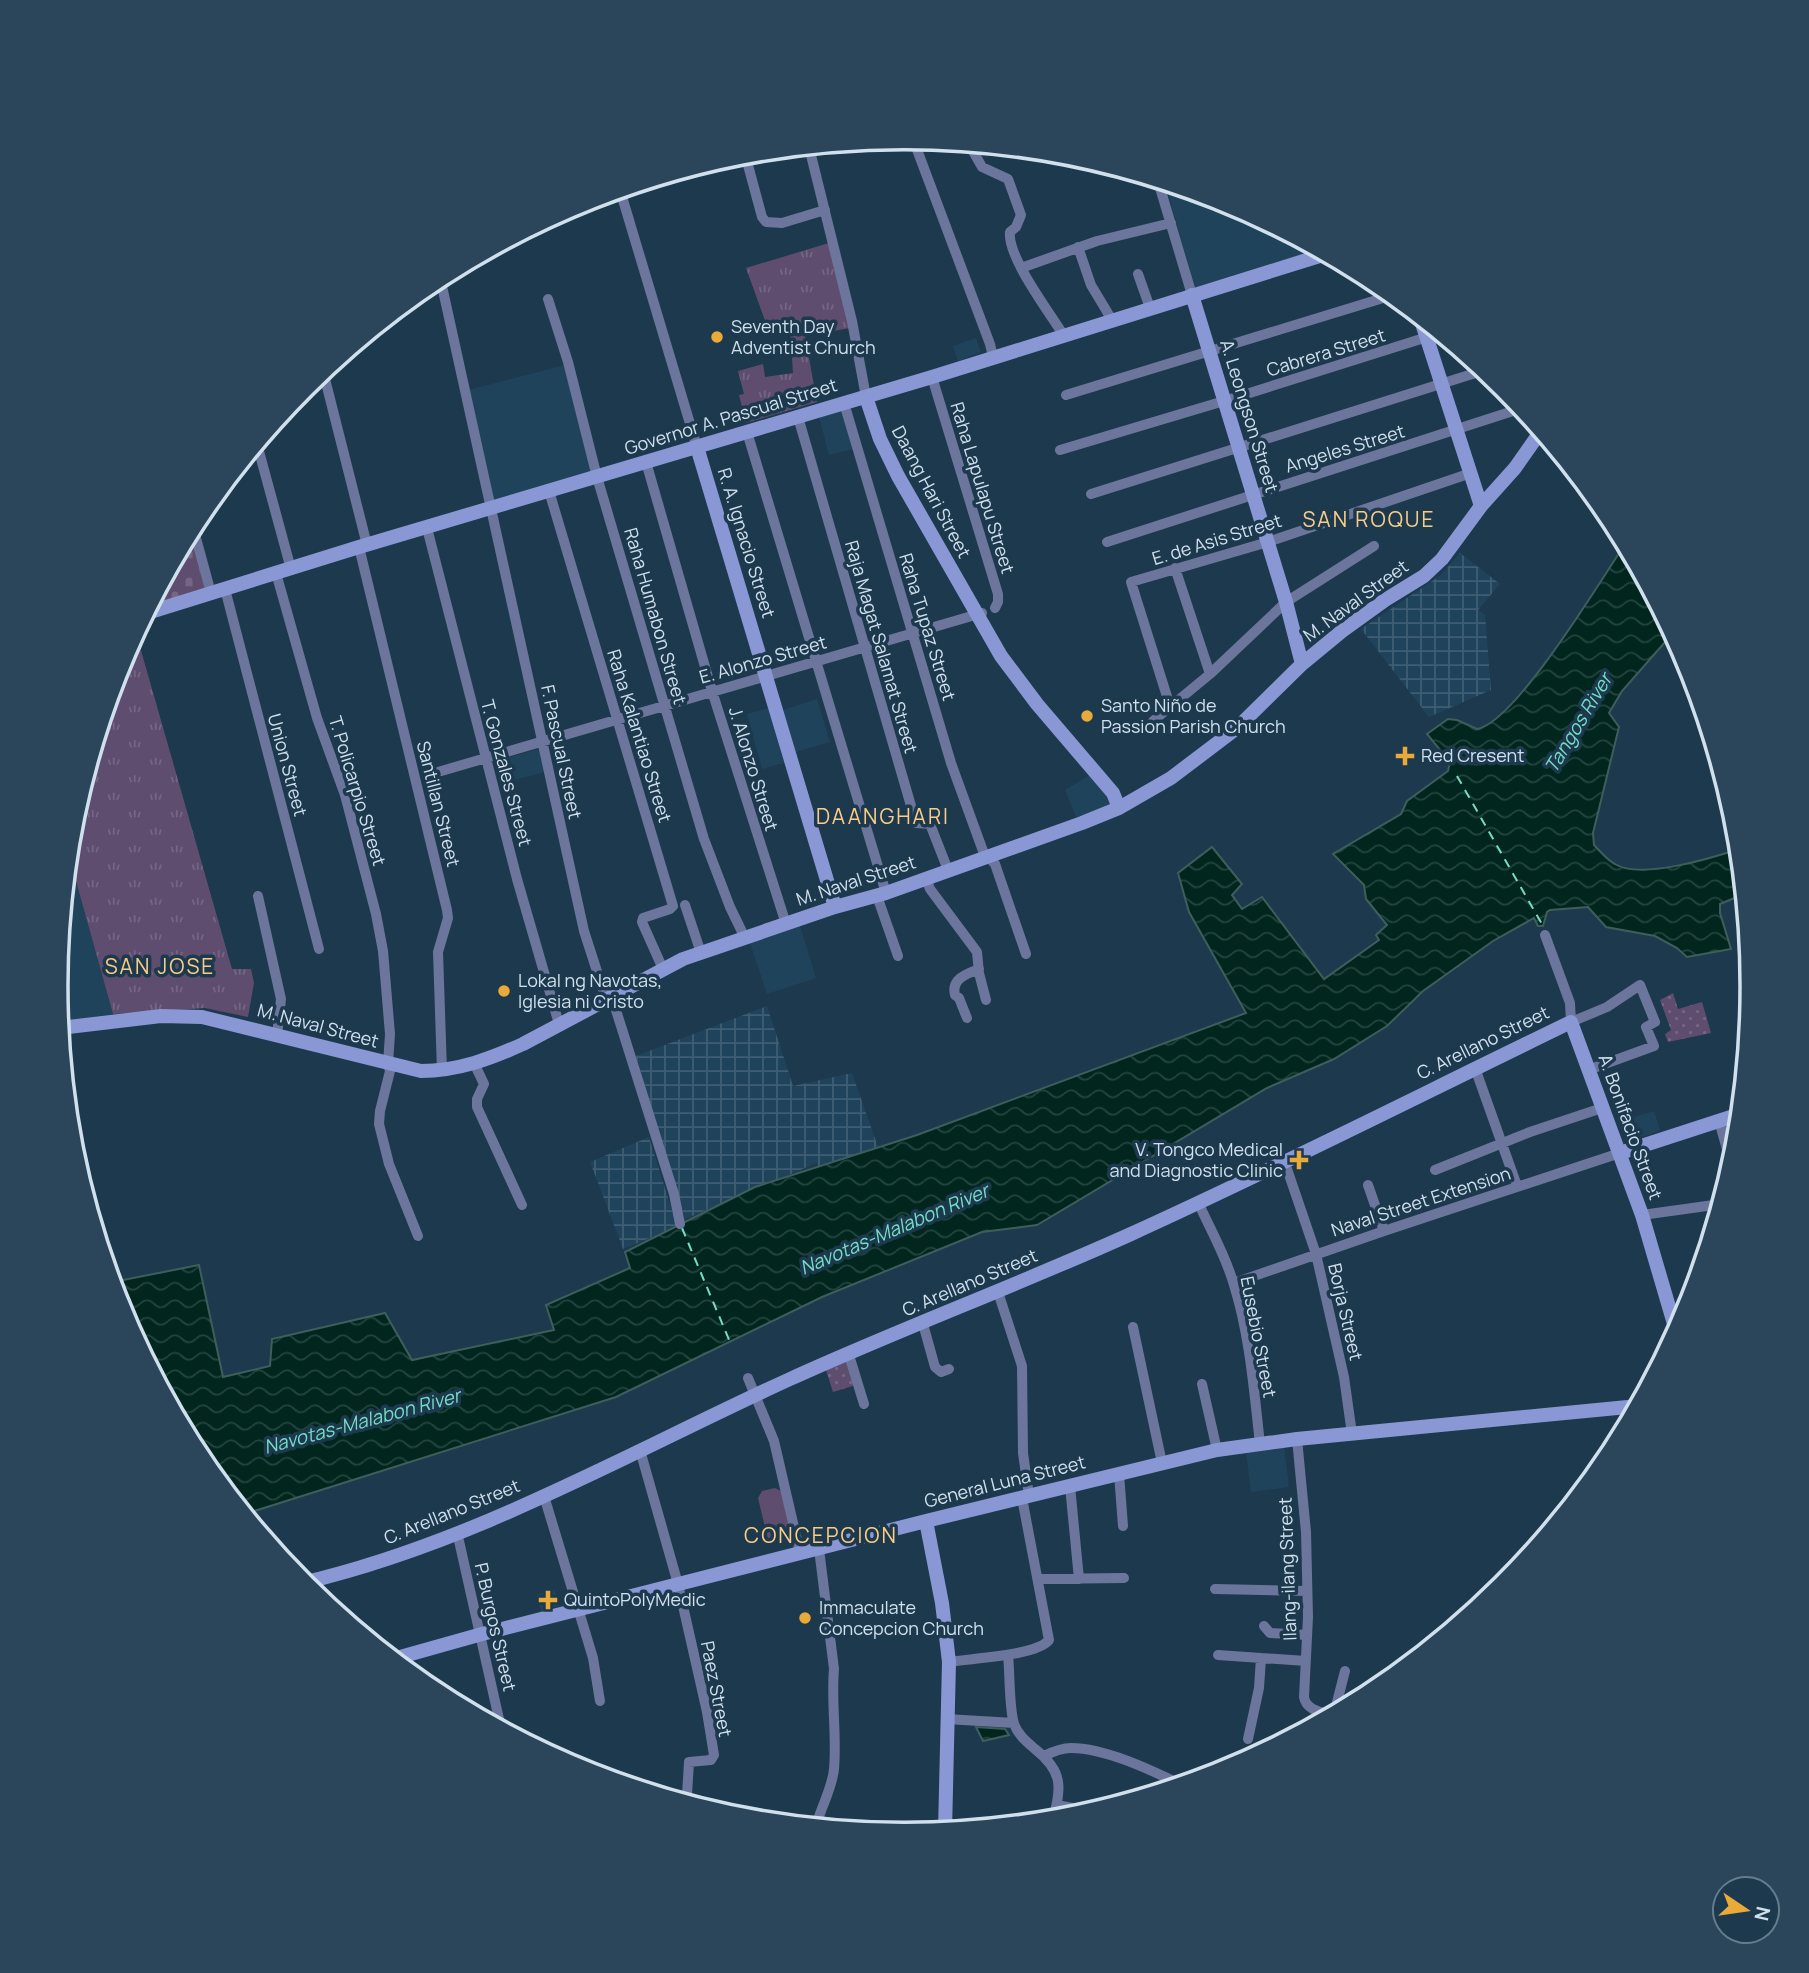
<svg xmlns="http://www.w3.org/2000/svg" width="1809" height="1973" viewBox="0 0 1809 1973" font-family="Manrope,sans-serif">
<style>
.built{fill:#20435c}
.industrial{fill:url(#industrial-grid)}
.grass{fill:url(#grass-tufts)}
.cemetery{fill:url(#cemetery-stones)}
.park{fill:url(#park-dots)}
.pitch{fill:#5e4d6f}
.water{fill:url(#water-waves);stroke:#3e5e5c;stroke-width:2}
.lines{fill:none;stroke-linecap:round;stroke-linejoin:round}
.ferry{stroke:#74ddc4;stroke-width:2;stroke-dasharray:9 7;stroke-linecap:butt}
.street{stroke:#6c759c;stroke-width:10}
.secondary{stroke:#8a97d5;stroke-width:14}
.poi-dot{fill:#eaaa39;stroke:#1d394d;stroke-width:2.5}
.labels{text-anchor:middle;stroke-width:7;stroke-linejoin:round;paint-order:stroke}
.poi-label{font-size:18px;fill:#d0e0ed;stroke:#1d394d;text-anchor:start}
.street-label{font-size:18px;fill:#d0e0ed;stroke:#1d394d}
.water-label{font-size:19px;font-style:italic;fill:#74ddc4;stroke:#1d394d}
.quarter-label{font-size:21px;letter-spacing:2px;fill:#f9cc88;stroke:#1d394d}
.rim{fill:none;stroke:#d0e0ed;stroke-width:3.5}
</style>
<defs>
<pattern id="industrial-grid" width="8" height="8" patternUnits="userSpaceOnUse" patternTransform="scale(1.75)"><rect width="8" height="8" fill="#20435c"/><path d="M0 4h8M4 0v8" fill="none" stroke="#3f5e74"/></pattern>
<pattern id="grass-tufts" width="24" height="20" patternUnits="userSpaceOnUse" patternTransform="scale(1.75)"><rect width="24" height="20" fill="#5e4d6f"/><path d="M3 7l-1-3M5 7V3M7 7l1-3M15 17l-1-3M17 17v-4M19 17l1-3" fill="none" stroke="#746684"/></pattern>
<pattern id="cemetery-stones" width="16" height="16" patternUnits="userSpaceOnUse" patternTransform="scale(1.75)"><rect width="16" height="16" fill="#5e4d6f"/><path d="M2 7V4a2 2 0 0 1 4 0v3zM10 15v-3a2 2 0 0 1 4 0v3z" fill="#746684"/></pattern>
<pattern id="park-dots" width="8" height="8" patternUnits="userSpaceOnUse" patternTransform="scale(1.75)"><rect width="8" height="8" fill="#5e4d6f"/><path d="M2 2h.1M6 6h.1" fill="none" stroke="#746684" stroke-width="1.8" stroke-linecap="round"/></pattern>
<pattern id="water-waves" width="16" height="10" patternUnits="userSpaceOnUse" patternTransform="scale(1.75)"><rect width="16" height="10" fill="#00261e"/><path d="M0 5q4-4 8 0t8 0" fill="none" stroke="#24453f"/></pattern>
</defs>
<rect width="100%" height="100%" fill="#1d394d"/>
<path class="built" d="M1165 183 1230 203 1305 243 1309 256 1196 291Z
M976 338 981 352 958 361 953 346Z
M565 365 595 473 494 502 468 390Z
M842 405 854 449 829 455 818 412Z
M817 699 830 742 796 752 783 710Z
M768 708 784 763 762 769 747 714Z
M539 749 544 772 511 781 506 758Z
M1093 773 1113 805 1077 819 1065 790Z
M73 871 113 1014 60 1022 56 986 67 872Z
M800 926 816 978 767 994 750 943Z
M1654 1111 1660 1131 1626 1142 1618 1122Z
M1284 1447 1289 1487 1251 1492 1246 1452Z
M554 1589 559 1606 541 1611 536 1595Z"/>
<path class="industrial" d="M1460 553 1500 584 1478 610 1485 615 1491 690 1429 717 1361 629 1441 575Z
M767 1006 793 1086 852 1073 891 1184 823 1189 817 1163 685 1219 636 1056Z
M649 1137 677 1227 623 1249 590 1162Z"/>
<path class="grass" d="M829 243 850 328 805 336 817 402 746 423 739 395 744 394 738 371 763 364 765 377 793 373 790 329 783 323 767 326 746 268Z
M136 633 232 969H251L254 983 248 1017 205 1008 113 1014 69 856 72 821 121 661Z"/>
<path class="cemetery" d="M191 530 208 590 151 605Z"/>
<path class="park" d="M1673 993 1678 1009 1702 1002 1711 1033 1668 1042 1665 1034 1671 1030 1660 1000Z
M848 1361 856 1385 833 1392 826 1370Z"/>
<path class="pitch" d="M775 1488 781 1491 793 1534 768 1540 758 1498 762 1491Z"/>
<path class="water" d="M1625 544 1673 633 1622 691 1609 713 1619 727 1593 833 1594 845C1600 851 1607 860 1615 864 1640 880 1712 858 1739 849L1744 894 1720 904V913L1731 949 1687 957 1677 948 1655 936 1606 927 1588 907 1550 910 1547 912 1543 926H1538L1534 918 1493 941 1423 991 1387 1026 1334 1059 1267 1088 1037 1225 982 1232 822 1297 616 1397 245 1514 199 1458 120 1311 113 1282 199 1265 223 1377 270 1366 272 1339 385 1313 412 1360 554 1330 546 1305 630 1268 625 1252 755 1187 917 1135 1246 1013 1189 912 1178 873 1212 847 1242 884 1232 895 1242 909 1262 897 1324 979 1379 940 1376 935 1387 925 1366 899 1364 885 1333 854 1401 814 1407 801 1448 771 1450 762 1427 734 1448 719 1457 720 1477 729C1515 723 1601 580 1625 544Z
M976 1727 1005 1729 1009 1735 983 1741Z"/>
<g class="lines">
<path class="ferry" d="M1457 776 1543 926
M682 1228 730 1342"/>
<path class="street" d="M913 139 990 344 993 357
M969 144 982 167 1008 179 1021 215 1016 227 1010 232C1007 257 1050 313 1064 336
M809 147 852 321 866 397
M745 154 762 217 766 222 782 223 825 210
M1158 181 1192 295
M620 190 697 447
M1078 247 1091 285 1112 320
M1021 268 1097 241 1171 223
M1138 274 1150 308
M440 277 584 931 603 990 615 1007 674 1194 680 1224
M548 299 568 362 597 477 704 839 730 907 745 938
M323 371 367 545
M932 377 998 594V602L995 608
M1066 395 1393 295
M844 403 951 763 983 851 995 864 1026 954
M798 417 916 823 930 824 948 870
M747 432 886 893
M257 444 291 569
M1060 450 1224 401 1440 333
M646 462 712 691 786 924
M549 491 673 906 670 909 643 918 642 922 663 969
M1091 494 1485 370
M193 527 211 593
M427 528 517 879 559 1024
M1107 542 1513 411
M359 547 447 910 448 918 438 952 442 1071
M1175 568 1210 674
M276 573 317 718 345 795 376 914 383 951 390 1034 388 1064 390 1071 380 1111 379 1124 389 1164 418 1236
M225 589 319 949
M1170 706 1131 582 1268 542 1471 473
M1701 714H1704
M1153 721 1210 674 1286 602 1374 546
M438 772 982 613
M926 878 930 889 977 952 979 973 986 1000
M258 896 281 999 277 1035
M877 896 898 956
M685 905 701 953
M1545 935 1570 1003 1571 1022 1607 1007 1640 985 1655 1022 1646 1027 1654 1046 1588 1070
M967 1018 959 998 955 995C951 979 966 974 979 969
M474 1063 484 1084 477 1099V1107L522 1205
M1475 1068 1517 1186
M1719 1121 1732 1167
M1284 1160 1316 1254 1344 1377 1352 1434
M1435 1170 1530 1132 1602 1108
M1368 1185 1384 1231
M1198 1202C1210 1229 1226 1256 1234 1285 1250 1336 1254 1391 1260 1444
M1642 1215 1721 1204
M1234 1283 1384 1231 1620 1153
M998 1292 1022 1366 1023 1453 1029 1496
M923 1324 935 1367 941 1372 949 1369
M1133 1327 1162 1463
M849 1355 864 1404
M748 1378 774 1441 800 1553
M1202 1384 1217 1450
M1297 1439 1306 1532 1308 1617 1304 1697C1306 1710 1321 1712 1332 1715
M640 1450 678 1584 707 1712 714 1755 711 1760 689 1762 687 1795
M1119 1474 1123 1526
M1070 1486 1079 1579
M544 1496 593 1658 600 1701
M457 1532 501 1728
M1038 1579 1124 1578
M1215 1589 1307 1591
M1484 1603 1485 1596
M1264 1626 1270 1633 1307 1635
M1008 1655C1010 1673 1009 1708 1014 1724 1018 1735 1027 1742 1035 1749 1064 1772 1061 1787 1053 1820
M1218 1655 1306 1661
M949 1662C972 1658 1036 1656 1049 1640L1022 1498
M1334 1714 1345 1671
M946 1719 1014 1723
M1248 1739 1259 1688 1261 1658
M1044 1756C1052 1752 1062 1748 1071 1748 1105 1748 1151 1770 1182 1785
M1057 1805 1092 1812
M816 1826C821 1807 832 1789 834 1769 837 1735 831 1702 834 1669L819 1549"/>
<path class="secondary" d="M1192 295 1286 602 1302 664
M1420 317 1481 506
M866 397 880 439 898 476 1001 656 1037 704 1113 793 1119 808
M697 447 835 907
M147 613 359 547 932 377 1326 254
M60 1028 161 1016 202 1017 421 1071C458 1071 490 1059 523 1044L683 959 835 907 886 893 1082 823 1119 808 1171 778 1237 728 1302 664 1342 631 1385 600 1424 576 1442 559 1481 506 1515 468 1541 431
M1620 1153 1740 1114
M926 1521 942 1603 949 1662 945 1831
M302 1583C474 1543 630 1452 790 1379 902 1328 1018 1285 1131 1234 1279 1167 1424 1093 1571 1022L1642 1215 1677 1334
M393 1659 482 1634 926 1521 1217 1450 1297 1439 1638 1406"/>
</g>
<g class="poi-dot">
<circle cx="717" cy="337" r="7"/>
<circle cx="1087" cy="716" r="7"/>
<path d="M1401.5 745.5h7v7h7v7h-7v7h-7v-7h-7v-7h7z"/>
<circle cx="504" cy="991" r="7"/>
<path d="M1295.5 1149.5h7v7h7v7h-7v7h-7v-7h-7v-7h7z"/>
<path d="M544.5 1589.5h7v7h7v7h-7v7h-7v-7h-7v-7h7z"/>
<circle cx="805" cy="1618" r="7"/>
</g>
<g class="labels">
<g class="poi-label">
<text x="731" y="333">Seventh Day<tspan x="731" dy="21">Adventist Church</tspan></text>
<text x="1101" y="712">Santo Niño de<tspan x="1101" dy="21">Passion Parish Church</tspan></text>
<text x="1421" y="762">Red Cresent</text>
<text x="518" y="987">Lokal ng Navotas,<tspan x="518" dy="21">Iglesia ni Cristo</tspan></text>
<text x="1283" y="1156" text-anchor="end">V. Tongco Medical<tspan x="1283" dy="21">and Diagnostic Clinic</tspan></text>
<text x="564" y="1606">QuintoPolyMedic</text>
<text x="819" y="1614">Immaculate<tspan x="819" dy="21">Concepcion Church</tspan></text>
</g>
<g class="street-label">
<text transform="translate(1326 353) rotate(-17)" y="6">Cabrera Street</text>
<text transform="translate(1249 416) rotate(73)" y="6">A. Leongson Street</text>
<text transform="translate(731 417) rotate(-17)" y="6">Governor A. Pascual Street</text>
<text transform="translate(1345 449) rotate(-17)" y="6">Angeles Street</text>
<text transform="translate(982 488) rotate(73)" y="6">Raha Lapulapu Street</text>
<text transform="translate(931 492) rotate(62)" y="6">Daang Hari Street</text>
<text transform="translate(1217 540) rotate(-17)" y="6">E. de Asis Street</text>
<text transform="translate(746 543) rotate(73)" y="6">R. A. Ignacio Street</text>
<text transform="translate(1356 601) rotate(-36)" y="6">M. Naval Street</text>
<text transform="translate(655 616) rotate(74)" y="6">Raha Humabon Street</text>
<text transform="translate(927 627) rotate(73)" y="6">Raha Tupaz Street</text>
<text transform="translate(881 647) rotate(74)" y="6">Raja Magat Salamat Street</text>
<text transform="translate(763 660) rotate(-16)" y="6">E. Alonzo Street</text>
<text transform="translate(639 736) rotate(73)" y="6">Raha Kalantiao Street</text>
<text transform="translate(561 752) rotate(78)" y="6">F. Pascual Street</text>
<text transform="translate(287 765) rotate(75)" y="6">Union Street</text>
<text transform="translate(753 769) rotate(73)" y="6">J. Alonzo Street</text>
<text transform="translate(506 773) rotate(75)" y="6">T. Gonzales Street</text>
<text transform="translate(357 791) rotate(73)" y="6">T. Policarpio Street</text>
<text transform="translate(438 804) rotate(76)" y="6">Santillan Street</text>
<text transform="translate(856 881) rotate(-18)" y="6">M. Naval Street</text>
<text transform="translate(318 1026) rotate(15)" y="6">M. Naval Street</text>
<text transform="translate(1483 1043) rotate(-26)" y="6">C. Arellano Street</text>
<text transform="translate(1630 1127) rotate(70)" y="6">A. Bonifacio Street</text>
<text transform="translate(1421 1202) rotate(-18)" y="6">Naval Street Extension</text>
<text transform="translate(970 1283) rotate(-23)" y="6">C. Arellano Street</text>
<text transform="translate(1345 1312) rotate(77)" y="6">Borja Street</text>
<text transform="translate(1258 1337) rotate(79)" y="6">Eusebio Street</text>
<text transform="translate(1005 1482) rotate(-14)" y="6">General Luna Street</text>
<text transform="translate(452 1512) rotate(-22)" y="6">C. Arellano Street</text>
<text transform="translate(1288 1569) rotate(-92)" y="6">Ilang-ilang Street</text>
<text transform="translate(495 1627) rotate(77)" y="6">P. Burgos Street</text>
<text transform="translate(716 1689) rotate(79)" y="6">Paez Street</text>
</g>
<g class="water-label">
<text transform="translate(1578 723) rotate(-59)" y="7">Tangos River</text>
<text transform="translate(894 1229) rotate(-23)" y="7">Navotas-Malabon River</text>
<text transform="translate(362 1421) rotate(-15)" y="7">Navotas-Malabon River</text>
</g>
<g class="quarter-label">
<text x="1369" y="527">SAN ROQUE</text>
<text x="883" y="824">DAANGHARI</text>
<text x="160" y="974">SAN JOSE</text>
<text x="821" y="1543">CONCEPCION</text>
</g>
</g>
<path d="M0 0H1809V1973H0ZM68 986a836 836 0 1 1 1672 0a836 836 0 1 1-1672 0Z" fill="#2b465a" fill-rule="evenodd"/>
<path class="rim" d="M68 986a836 836 0 1 1 1672 0a836 836 0 1 1-1672 0Z"/>
<g transform="translate(1746 1910) rotate(103)"><circle r="33" fill="#1d394d" stroke="#657c8d" stroke-width="2"/>
<path d="M0-5L12 26L0 18L-12 26Z" fill="#eaaa39"/>
<text y="-10" font-size="19" font-weight="bold" text-anchor="middle" fill="#d0e0ed">N</text>
</g>
</svg>
